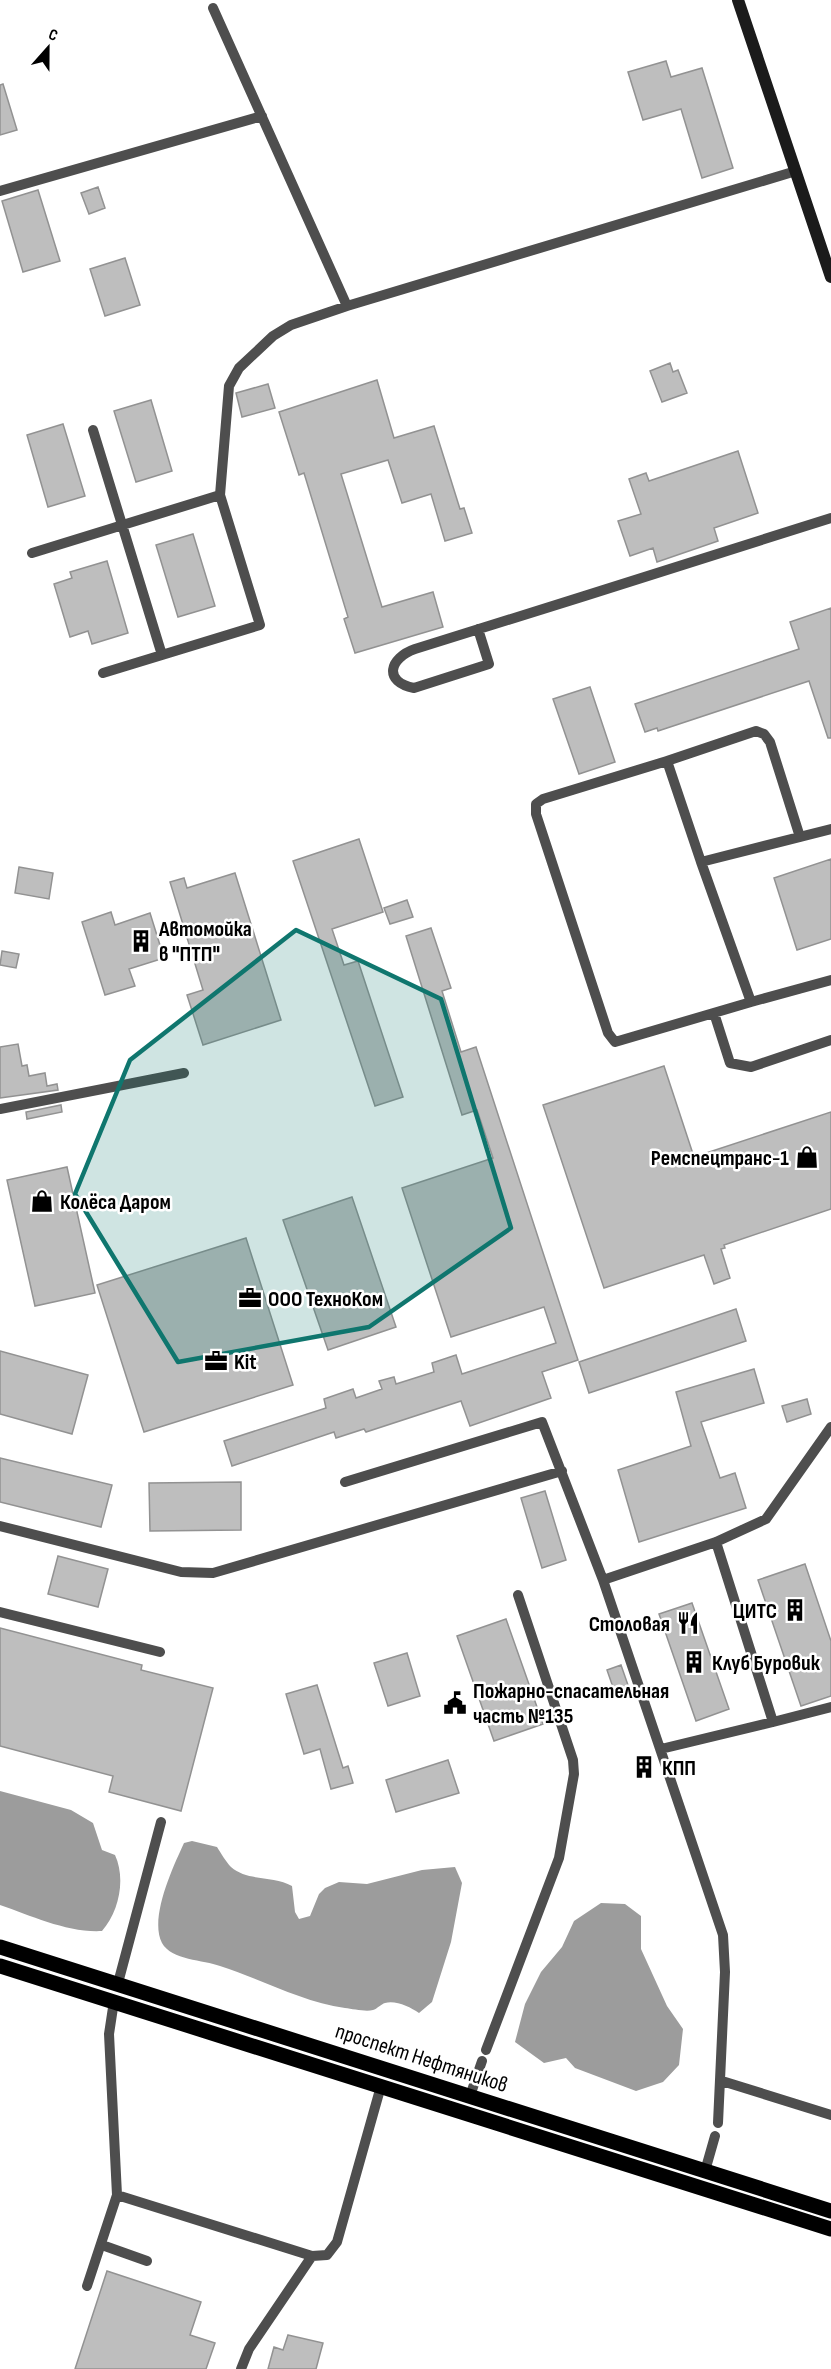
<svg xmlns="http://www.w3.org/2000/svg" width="831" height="2369" viewBox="0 0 831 2369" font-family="'Sofia Sans Condensed',sans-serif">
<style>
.water{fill:#9c9c9c}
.building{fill:#bebebe;stroke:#929292;stroke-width:1.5}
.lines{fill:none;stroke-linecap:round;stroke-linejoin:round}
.service{stroke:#4e4e4e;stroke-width:10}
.secondary{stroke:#1b1b1b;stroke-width:12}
.primary{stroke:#000;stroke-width:15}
.marked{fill:#0f766e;fill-opacity:0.2;stroke:#0f766e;stroke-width:4.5;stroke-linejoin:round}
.labels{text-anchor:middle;stroke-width:5;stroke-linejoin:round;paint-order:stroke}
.poi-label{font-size:22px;font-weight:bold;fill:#000;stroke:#fff;text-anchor:start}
.street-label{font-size:22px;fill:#000;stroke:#fff}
</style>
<rect width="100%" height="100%" fill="#fff"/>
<path class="water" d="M0 1791 71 1810 93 1823 102 1850 115 1855C126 1879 119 1912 102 1931 68 1933 32 1916 0 1905Z
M192 1841 217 1847C221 1853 226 1862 231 1867 248 1882 274 1875 292 1886L295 1912 299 1919 310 1916 319 1894 325 1888 339 1882 367 1884 422 1870 455 1867 462 1883 451 1942 432 2002 419 2013C410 2007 396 2000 385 2003 381 2004 377 2009 373 2010 366 2012 353 2009 345 2008 302 2002 261 1979 220 1966 204 1960 171 1960 162 1943 149 1918 173 1867 184 1843Z
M601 1903 625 1904 641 1916V1949L667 2006 683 2029 679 2065 663 2082 636 2091 575 2068 566 2058 544 2063 515 2042 525 2004 541 1972 562 1947 574 1921Z"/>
<path class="building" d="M666 61 671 77 702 68 733 168 702 178 681 109 643 120 628 72Z
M3 84 17 130 0 135V85Z
M98 187 105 208 89 214 81 193Z
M38 190 60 261 23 272 2 201Z
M125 258 140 305 105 316 90 269Z
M670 363 673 372 678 370 687 393 662 402 650 371Z
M377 380 394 438 434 426 460 509 464 508 472 533 445 541 431 494 402 503 388 460 341 474 382 607 433 592 443 627 355 653 344 619 348 617 304 473 299 475 279 412Z
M268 384 275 408 242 417 236 393Z
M151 400 172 471 136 482 114 411Z
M63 424 85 496 48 507 27 435Z
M738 451 758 513 714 528 718 541 657 562 653 548 630 556 618 521 641 514 629 479 646 473 649 481Z
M193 534 215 606 178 617 156 545Z
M107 561 128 633 92 644 88 631 70 637 54 584 72 578 70 572Z
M831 608V738H828L809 681 658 731 657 728 645 732 635 704 799 649 790 622Z
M590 687 615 762 579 774 553 699Z
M359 839 383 912 332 929 344 965 358 961 403 1097 375 1106 293 861Z
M831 859V939L797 950 774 878Z
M19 867 53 873 49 899 15 893Z
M235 873 281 1020 203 1045 187 995 203 990 170 882 184 878 187 888Z
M407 900 413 917 390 924 384 908Z
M111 912 115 925 150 913 164 958 129 969 135 986 105 995 82 922Z
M431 928 451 988 442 991 461 1052 476 1047 578 1360 542 1372 551 1398 470 1426 461 1401 366 1432 364 1429 336 1438 334 1432 232 1466 224 1441 326 1408 324 1399 353 1389 356 1398 382 1389 379 1381 394 1377 396 1384 434 1372 432 1363 456 1355 462 1374 556 1343 544 1307 451 1337 402 1188 493 1158 477 1110 462 1115 406 936Z
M2 951 19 954 16 968 0 965Z
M18 1044 22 1066 27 1065 29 1076 45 1073 47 1086 57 1084 58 1090 0 1098V1047Z
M664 1066 694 1157 831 1112V1209L724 1245 725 1248 721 1249 730 1278 714 1284 704 1255 604 1288 543 1105Z
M61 1105 62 1112 27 1119 26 1112Z
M67 1167 95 1293 35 1306 7 1180Z
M352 1197 396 1327 328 1350 283 1220Z
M246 1238 293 1385 144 1432 97 1285Z
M736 1309 746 1341 589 1393 579 1362Z
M0 1351 88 1375 72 1434 0 1414Z
M754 1369 764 1403 701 1422 720 1478 735 1473 746 1508 639 1542 618 1470 691 1446 676 1392Z
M807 1399 811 1414 787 1422 782 1406Z
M0 1458 112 1485 101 1527 0 1502Z
M241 1482V1530L150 1531 149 1483Z
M545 1491 566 1560 542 1568 521 1498Z
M58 1556 108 1569 98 1607 48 1594Z
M805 1564 831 1641V1696L801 1706 758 1580Z
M692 1603 729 1709 696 1721 659 1614Z
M506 1619 543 1724 494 1741 457 1636Z
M0 1628 142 1665 141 1670 213 1688 181 1811 109 1792 113 1776 0 1746Z
M407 1653 420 1696 388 1706 374 1663Z
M621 1665 629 1688 615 1693 607 1670Z
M317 1685 343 1768 348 1766 353 1783 331 1789 320 1749 304 1754 286 1694Z
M448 1760 459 1793 396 1812 386 1780Z
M107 2271 201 2302 190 2335 215 2343 206 2369H75Z
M288 2335 323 2343 316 2369H268L274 2347 283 2350Z"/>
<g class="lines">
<path class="service" d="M213 8 347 306
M0 191 262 116
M93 430 162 655
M32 553 220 495
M478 629 489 664 414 688C383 682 389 658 415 649 554 606 692 562 831 518
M103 673 260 625 220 495 229 386 239 368 273 336 291 325 347 306 796 171
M667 761 756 731 764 734 770 742 800 837
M831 829 701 862 751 1002 831 980
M701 862 667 761 543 799 536 804V814L608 1033 615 1042 751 1002
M714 1013 730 1063 751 1067 831 1040
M0 1109 184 1073
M345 1482 542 1422 603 1580 723 1935 725 1972 718 2123
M0 1526 181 1572 213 1573 562 1471
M603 1580 716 1542 766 1519 831 1427
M0 1612 160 1652
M773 1722 831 1707
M661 1749 773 1722 716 1542
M118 1983 161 1822
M486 2050 559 1858 574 1774 573 1760 518 1595
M722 2081 831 2115
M470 2096 482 2061
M705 2171 715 2136
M117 2195 312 2256 327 2255 337 2242 381 2086
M102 2245 147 2261
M87 2286 117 2195 109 2034 114 2001
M241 2369 249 2349 312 2256"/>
<path class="secondary" d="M738 0 831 277"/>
<path class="primary" d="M0 1947 831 2211
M0 1966 831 2229"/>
</g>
<path class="marked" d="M296 930 441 999 511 1228 369 1327 178 1362 75 1194 130 1060Z"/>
<defs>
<g id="building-bare" transform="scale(1.8)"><path d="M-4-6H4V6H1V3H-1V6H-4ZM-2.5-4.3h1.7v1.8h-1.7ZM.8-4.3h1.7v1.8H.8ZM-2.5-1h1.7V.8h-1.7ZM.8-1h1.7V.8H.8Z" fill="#000" stroke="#fff" stroke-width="2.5" paint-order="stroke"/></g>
<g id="shop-bare" transform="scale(1.8)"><path d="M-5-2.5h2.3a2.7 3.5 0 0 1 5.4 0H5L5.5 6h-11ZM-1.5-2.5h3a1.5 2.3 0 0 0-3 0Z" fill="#000" stroke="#fff" stroke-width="2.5" paint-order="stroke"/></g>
<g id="office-bare" transform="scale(1.8)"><path d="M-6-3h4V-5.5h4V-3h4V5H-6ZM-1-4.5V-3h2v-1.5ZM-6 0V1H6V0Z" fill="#000" stroke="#fff" stroke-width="2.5" paint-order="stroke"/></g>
<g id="restaurant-bare" transform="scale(1.8)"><path d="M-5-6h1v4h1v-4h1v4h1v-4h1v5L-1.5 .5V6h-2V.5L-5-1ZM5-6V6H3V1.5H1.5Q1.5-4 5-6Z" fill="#000" stroke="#fff" stroke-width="2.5" paint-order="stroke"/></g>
<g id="civic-bare" transform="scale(1.8)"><path d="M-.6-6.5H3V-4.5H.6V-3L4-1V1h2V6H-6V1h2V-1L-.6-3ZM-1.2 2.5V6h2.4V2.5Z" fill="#000" stroke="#fff" stroke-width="2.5" paint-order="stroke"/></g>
</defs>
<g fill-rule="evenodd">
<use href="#building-bare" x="141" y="941"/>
<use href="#shop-bare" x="807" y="1157"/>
<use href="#shop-bare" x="42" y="1201"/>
<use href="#office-bare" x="250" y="1298"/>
<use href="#office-bare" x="216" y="1361"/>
<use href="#building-bare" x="795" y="1610"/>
<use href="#restaurant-bare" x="688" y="1623"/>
<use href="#building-bare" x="694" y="1662"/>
<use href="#civic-bare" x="455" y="1703"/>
<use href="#building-bare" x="644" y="1767"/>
</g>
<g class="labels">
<g class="poi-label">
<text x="159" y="936">Автомойка<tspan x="159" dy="25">в "ПТП"</tspan></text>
<text x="789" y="1165" text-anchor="end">Ремспецтранс-1</text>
<text x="60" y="1209">Колёса Даром</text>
<text x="268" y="1306">ООО ТехноКом</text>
<text x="234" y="1369">Kit</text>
<text x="777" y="1618" text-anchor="end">ЦИТС</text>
<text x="670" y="1631" text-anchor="end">Столовая</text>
<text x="712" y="1670">Клуб Буровик</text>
<text x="473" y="1698">Пожарно-спасательная<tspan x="473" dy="25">часть №135</tspan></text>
<text x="662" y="1775">КПП</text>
</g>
<g class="street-label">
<text transform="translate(422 2057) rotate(18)" y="8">проспект Нефтяников</text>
</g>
</g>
<g transform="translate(48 48) rotate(21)" stroke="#ffffff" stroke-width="4.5" paint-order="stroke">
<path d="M0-4.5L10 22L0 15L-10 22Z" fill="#000000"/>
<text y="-9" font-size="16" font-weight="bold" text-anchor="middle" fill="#000000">С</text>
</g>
</svg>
